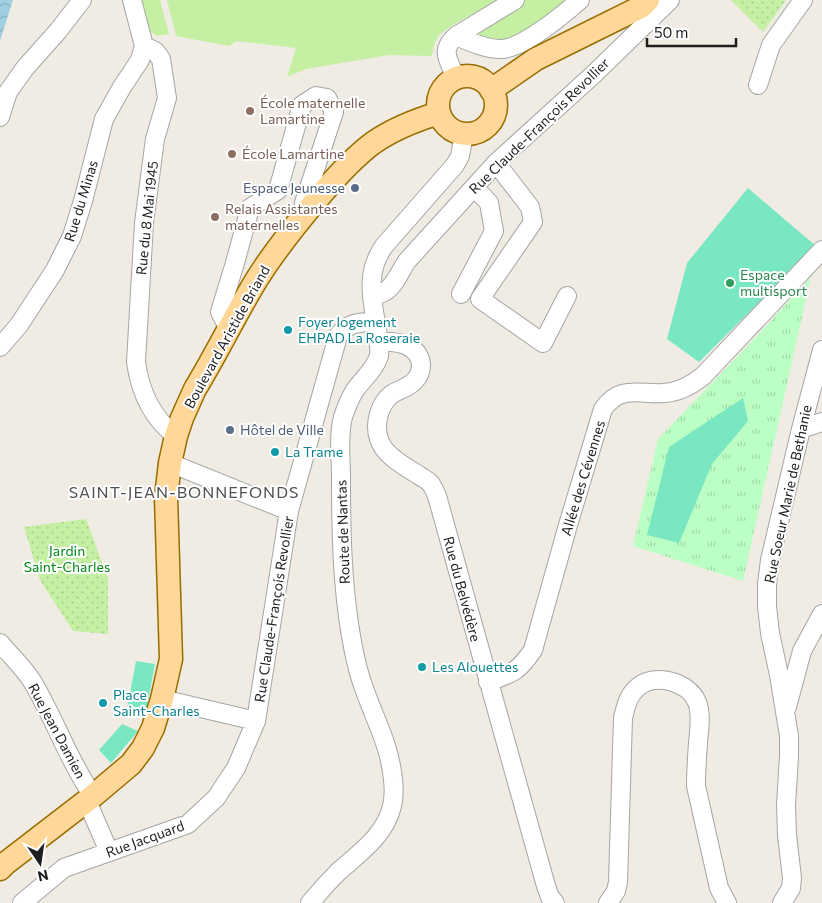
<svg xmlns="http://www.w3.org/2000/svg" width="822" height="903" viewBox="0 0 822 903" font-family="Commissioner,sans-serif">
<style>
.grass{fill:#c5f0a4}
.park{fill:url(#park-tufts)}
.garden{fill:url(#garden-dots)}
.pitch{fill:#79e8c2}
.water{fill:url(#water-waves)}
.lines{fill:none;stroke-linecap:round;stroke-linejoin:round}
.minor-casing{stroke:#a5a5a5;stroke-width:20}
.major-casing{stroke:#986d00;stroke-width:25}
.minor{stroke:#fff;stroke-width:18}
.major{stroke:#ffd899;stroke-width:22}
.education-dot{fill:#8d6e63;stroke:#fff;stroke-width:2}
.service-dot{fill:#5c6f8a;stroke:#fff;stroke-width:2}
.leisure-dot{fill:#2e9e5b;stroke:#fff;stroke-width:2}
.culture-dot{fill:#0f9aa8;stroke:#fff;stroke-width:2}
.labels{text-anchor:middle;stroke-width:4;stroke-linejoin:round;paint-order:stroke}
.education-label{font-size:14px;fill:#785e54;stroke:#fff;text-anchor:start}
.street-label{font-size:14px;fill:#1e1e1e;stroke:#fff}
.service-label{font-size:14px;fill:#4e5e75;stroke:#fff;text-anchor:end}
.leisure-label{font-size:14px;fill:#27864d;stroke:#fff;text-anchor:start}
.culture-label{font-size:14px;fill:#0d838f;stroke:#fff;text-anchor:start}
.park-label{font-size:14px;fill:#008812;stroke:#fff}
.quarter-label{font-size:16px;letter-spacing:1px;fill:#515151;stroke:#fff}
</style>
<defs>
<pattern id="park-tufts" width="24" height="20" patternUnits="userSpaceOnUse" patternTransform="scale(1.25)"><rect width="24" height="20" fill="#bbffc4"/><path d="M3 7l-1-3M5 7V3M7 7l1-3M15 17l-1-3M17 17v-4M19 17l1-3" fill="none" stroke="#a0daa8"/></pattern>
<pattern id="garden-dots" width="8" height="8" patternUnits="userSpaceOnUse" patternTransform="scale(1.25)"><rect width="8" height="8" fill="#c5f0a4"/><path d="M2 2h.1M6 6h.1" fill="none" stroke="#a9cd8d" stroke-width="1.8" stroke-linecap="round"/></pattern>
<pattern id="water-waves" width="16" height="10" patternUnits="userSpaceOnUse" patternTransform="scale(1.25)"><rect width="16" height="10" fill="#9fd0e2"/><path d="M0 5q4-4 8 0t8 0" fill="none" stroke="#88b2c1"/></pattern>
</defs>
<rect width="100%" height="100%" fill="#f0ece3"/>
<path class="grass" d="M138 0H160L169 34 157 36 149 31Z
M167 0H499C487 7 444 27 438 37 434 43 433 50 432 56L389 55 306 69 287 77 296 48 237 41 229 46 176 36Z
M525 0H576L511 44 478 39 473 34Z"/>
<path class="park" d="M811 277 743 581 633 546 658 439 757 336Z"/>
<path class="garden" d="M731 0H786L763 32Z
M86 519 108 579V634L73 631 40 580 24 527Z"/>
<path class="pitch" d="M748 188 816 246 699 362 667 339 687 263Z
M743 398 748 421 712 464 679 543 647 535 669 447Z
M136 661 155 664 146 713 127 709Z
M122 724 138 731 111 763 99 750Z"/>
<path class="water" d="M0 0H13L0 41Z"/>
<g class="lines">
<g class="minor-casing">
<path id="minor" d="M456 36C470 42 486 49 501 49 522 49 564 14 580 0
M144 46 155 51 161 59 167 98 155 139 144 223 136 362C140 391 152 418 176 436
M456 78C449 60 439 51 456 36L515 0
M758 85 771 45 803 0
M0 117 8 92 25 68 58 31 82 0
M496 163 530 207 533 222 480 299 543 343 567 296
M461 294 494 231 489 203 474 187
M372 296C376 295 381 294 384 292 395 286 400 271 407 261L496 163 594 74 670 0
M229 329 220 312 235 263 250 208 278 190 302 105 316 96 327 98 334 112 304 203 310 208
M378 342C395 341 418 343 421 364 421 369 420 374 417 378 411 387 400 389 392 394 379 404 374 424 379 439 384 456 406 467 420 476 423 478 427 480 430 483 433 486 435 492 437 496L546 886 550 897 555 903
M0 347 19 325 55 270 72 236 83 201 104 119 122 87 140 60 144 46 132 0
M801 429 822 422
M170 463 289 511
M0 643C10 655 24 668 32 681 55 719 68 760 93 796
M488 682C513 673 518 672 533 650L568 525 603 409C621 384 640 395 664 393 679 392 692 385 703 376L822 250
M162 699 256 721
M787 707 802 651 822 614
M87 801 109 852
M22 903 64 868 188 824 216 798 236 768 256 721 289 511 338 336C348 322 359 323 375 321
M310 903C319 892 328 882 338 872 359 853 385 836 392 806 394 798 394 789 393 780 390 746 376 722 365 691 358 673 354 654 351 636 342 584 341 530 341 478 341 458 338 436 343 417 346 408 350 398 355 390 363 379 375 369 379 356 380 347 378 338 377 329 372 299 365 273 384 246L455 165 460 156 464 134
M608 903 616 891 618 882 623 718C626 706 628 695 638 687 655 673 688 681 697 702 702 714 699 730 698 743 697 758 696 771 696 786L719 888 727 903
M782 903 791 888 792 878 787 835 786 805 789 756V736L779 675 770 633 767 606V584L770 560 801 429 822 350"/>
</g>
<g class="major-casing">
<path id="major" d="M438 105a29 29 0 1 1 58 0a29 29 0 1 1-58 0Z
M491 90 536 59 641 7 648 0
M0 869 6 863 93 796 131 764 143 748 153 728 162 699 171 659 166 497 170 463 176 436 182 418 195 389C217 353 235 315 257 279 275 250 297 223 319 197 335 178 353 158 373 143 393 129 416 120 439 113"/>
</g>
<use href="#minor" class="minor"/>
<use href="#major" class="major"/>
</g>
<g class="education-dot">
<circle cx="250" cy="111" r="5"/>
<circle cx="232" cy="154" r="5"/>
<circle cx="215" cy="217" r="5"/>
</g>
<g class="service-dot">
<circle cx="355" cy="188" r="5"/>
<circle cx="230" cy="430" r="5"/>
</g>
<circle class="leisure-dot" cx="730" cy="283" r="5"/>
<g class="culture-dot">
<circle cx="288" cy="330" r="5"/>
<circle cx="275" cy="452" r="5"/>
<circle cx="422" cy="667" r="5"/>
<circle cx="103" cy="703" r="5"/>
</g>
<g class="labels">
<g class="education-label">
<text x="260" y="108">École maternelle<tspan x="260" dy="16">Lamartine</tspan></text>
<text x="242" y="159">École Lamartine</text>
<text x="225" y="214">Relais Assistantes<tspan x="225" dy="16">maternelles</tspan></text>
</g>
<g class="street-label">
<text transform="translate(539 126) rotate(-44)" y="5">Rue Claude-François Revollier</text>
<text transform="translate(81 201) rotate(-73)" y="5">Rue du Minas</text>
<text transform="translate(147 218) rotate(-84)" y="5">Rue du 8 Mai 1945</text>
<text transform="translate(227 337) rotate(-61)" y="5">Boulevard Aristide Briand</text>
<text transform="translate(583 478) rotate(-73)" y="5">Allée des Cévennes</text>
<text transform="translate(788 494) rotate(-78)" y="5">Rue Soeur Marie de Bethanie</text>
<text transform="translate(343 532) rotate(-92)" y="5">Route de Nantas</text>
<text transform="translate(462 589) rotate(75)" y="5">Rue du Belvédère</text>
<text transform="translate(274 609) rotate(-81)" y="5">Rue Claude-François Revollier</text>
<text transform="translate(57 731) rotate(62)" y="5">Rue Jean Damien</text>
<text transform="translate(145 839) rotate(-20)" y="5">Rue Jacquard</text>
</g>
<g class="service-label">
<text x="345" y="193">Espace Jeunesse</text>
<text x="240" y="435" text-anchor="start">Hôtel de Ville</text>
</g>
<g class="leisure-label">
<text x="740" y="280">Espace<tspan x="740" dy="16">multisport</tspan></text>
</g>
<g class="culture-label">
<text x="298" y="327">Foyer logement<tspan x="298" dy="16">EHPAD La Roseraie</tspan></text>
<text x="285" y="457">La Trame</text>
<text x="432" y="672">Les Alouettes</text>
<text x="113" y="700">Place<tspan x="113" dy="16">Saint-Charles</tspan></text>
</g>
<g class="park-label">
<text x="67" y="556">Jardin<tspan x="67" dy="16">Saint-Charles</tspan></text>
</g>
<g class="quarter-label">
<text x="184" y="498">SAINT-JEAN-BONNEFONDS</text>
</g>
</g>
<g transform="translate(40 863) rotate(167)" stroke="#ffffff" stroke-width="4" paint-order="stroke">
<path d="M0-4L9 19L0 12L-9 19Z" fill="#1e1e1e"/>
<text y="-8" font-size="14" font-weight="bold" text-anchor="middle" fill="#1e1e1e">N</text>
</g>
<path d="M647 38v8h89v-8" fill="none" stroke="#1e1e1e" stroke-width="2.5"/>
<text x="654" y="38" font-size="15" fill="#1e1e1e" stroke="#ffffff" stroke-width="4" paint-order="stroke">50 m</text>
</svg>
